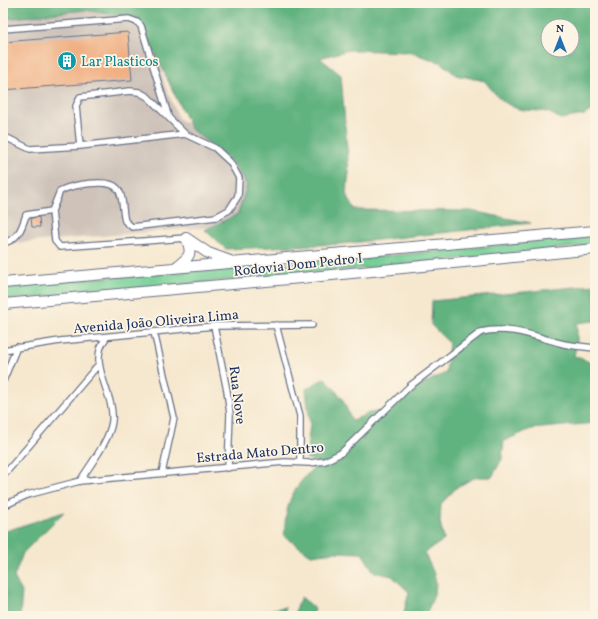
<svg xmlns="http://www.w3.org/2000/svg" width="598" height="619" viewBox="0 0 598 619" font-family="Vollkorn,serif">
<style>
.industrial{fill:#cec2b9}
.green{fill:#75cf96;stroke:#487f7a}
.forest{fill:#60b27f;stroke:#3e706e;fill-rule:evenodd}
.building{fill:#f0b084}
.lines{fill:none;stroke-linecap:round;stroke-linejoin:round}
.street-casing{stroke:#687086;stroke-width:8}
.highway-casing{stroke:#687086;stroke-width:12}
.street{stroke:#fff;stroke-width:5.5}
.highway{stroke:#fff;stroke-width:10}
.labels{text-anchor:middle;stroke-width:3.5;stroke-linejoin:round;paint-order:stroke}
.culture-label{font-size:14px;fill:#0d838f;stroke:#fcf5e5;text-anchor:start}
.street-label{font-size:14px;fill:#1b2f5e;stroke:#fcf5e5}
</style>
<rect width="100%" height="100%" fill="#fcf5e5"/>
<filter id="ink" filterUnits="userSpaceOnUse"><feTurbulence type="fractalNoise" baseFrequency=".025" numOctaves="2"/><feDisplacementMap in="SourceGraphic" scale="8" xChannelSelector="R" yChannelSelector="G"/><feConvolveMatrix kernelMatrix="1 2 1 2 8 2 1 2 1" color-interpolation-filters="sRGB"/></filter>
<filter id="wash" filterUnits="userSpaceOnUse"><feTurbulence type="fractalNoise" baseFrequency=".012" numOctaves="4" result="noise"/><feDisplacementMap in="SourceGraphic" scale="16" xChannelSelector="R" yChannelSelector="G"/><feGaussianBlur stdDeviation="0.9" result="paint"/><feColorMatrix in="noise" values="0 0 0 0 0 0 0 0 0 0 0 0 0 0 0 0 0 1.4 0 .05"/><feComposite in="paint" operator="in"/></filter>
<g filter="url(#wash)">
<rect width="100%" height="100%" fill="#f6e8cf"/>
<path class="industrial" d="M75 6 133 10 150 23 165 86 179 119 196 128 240 167 247 185 238 214 211 227 3 244V11Z"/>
<path class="green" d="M595 236V245L367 268 3 300V287L120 276 366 258Z"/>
<path class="forest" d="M3 3H585L595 10V108L584 115 560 119C544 108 541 112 524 110 507 108 494 94 485 81L456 75 440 62 409 52 349 50 320 58 341 75 349 173 346 194 355 210 471 211 531 223 341 244 226 249 205 230 238 214 247 185 231 161 191 129 139 19 85 10 3 19ZM548 26H572V50H548Z
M595 285V321L577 323V342L574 356 595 364V423L531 429 504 441 502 459 492 477H476L457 487 441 504 440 522 444 540 424 553C440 583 439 586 425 616H403L409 592 392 576 374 572 362 553 334 552 311 555 284 536C286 502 291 491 314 467L328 466 306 458 310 424 306 389 325 378 342 398 352 421 369 413 392 410 418 386 446 373 449 343 431 325 432 301Z
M64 512 23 553 14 577 22 592 20 616H3V532Z
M301 597 315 608 313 616H295V612Z
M285 607V616H238Z"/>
<g id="blocks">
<path class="building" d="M128 32 132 80 3 90V42Z
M39 217 40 227H32L31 218Z"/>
</g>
</g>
<g filter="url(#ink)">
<use href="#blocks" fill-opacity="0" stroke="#687086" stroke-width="1"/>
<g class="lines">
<g class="street-casing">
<path id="street" d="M3 29 129 19 137 22 141 26 168 115
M3 136 30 149 80 146 76 106 80 97 130 91 139 92 148 97 185 134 215 148 230 162 239 178 238 196 229 210 216 217 132 227 125 221C122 212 124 195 117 188 108 178 71 185 60 191L52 211
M80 146 185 134
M3 243C18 240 22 228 26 215L52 211 55 241 60 247 186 238
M276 325 300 416V462
M214 326 227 391 230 414 228 468
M154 332 174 418 162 473
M3 350 60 341 214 326 312 325
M3 381 17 347
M3 476 99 364
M80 481C90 465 110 440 112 421 115 393 86 363 106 338
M3 506 27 495 80 481 285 462 310 463 325 461 341 453 410 386 481 332C509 325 536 337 564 344 574 346 585 347 595 348"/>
</g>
<g class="highway-casing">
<path id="highway" d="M186 238 208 253 230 261
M176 267C190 257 193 254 186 238
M3 283 595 231
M3 304 301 278 595 249"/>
</g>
<use href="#street" class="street"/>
<use href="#highway" class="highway"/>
</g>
</g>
<defs>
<g id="building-disc" transform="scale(1)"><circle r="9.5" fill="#0f9aa8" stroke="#fcf5e5"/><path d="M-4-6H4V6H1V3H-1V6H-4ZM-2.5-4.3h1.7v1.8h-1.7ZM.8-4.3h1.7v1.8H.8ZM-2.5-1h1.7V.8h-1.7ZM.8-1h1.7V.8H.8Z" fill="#fff"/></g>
</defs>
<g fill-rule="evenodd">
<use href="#building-disc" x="67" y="61"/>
</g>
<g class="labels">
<g class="culture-label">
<text x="81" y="66">Lar Plasticos</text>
</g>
<g class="street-label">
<text transform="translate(298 264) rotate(-6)" y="5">Rodovia Dom Pedro I</text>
<text transform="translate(156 321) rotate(-5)" y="5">Avenida João Oliveira Lima</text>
<text transform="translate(238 395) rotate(83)" y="5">Rua Nove</text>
<text transform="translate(260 452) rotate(-5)" y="5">Estrada Mato Dentro</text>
</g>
</g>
<rect width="598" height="619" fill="none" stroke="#fcf5e5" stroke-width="16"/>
<g transform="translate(560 38)"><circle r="19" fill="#fcf5e5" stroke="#a2a6af"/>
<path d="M0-3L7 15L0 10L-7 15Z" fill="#1f6fb2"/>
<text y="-6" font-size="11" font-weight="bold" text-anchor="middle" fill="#1b2f5e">N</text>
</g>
</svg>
